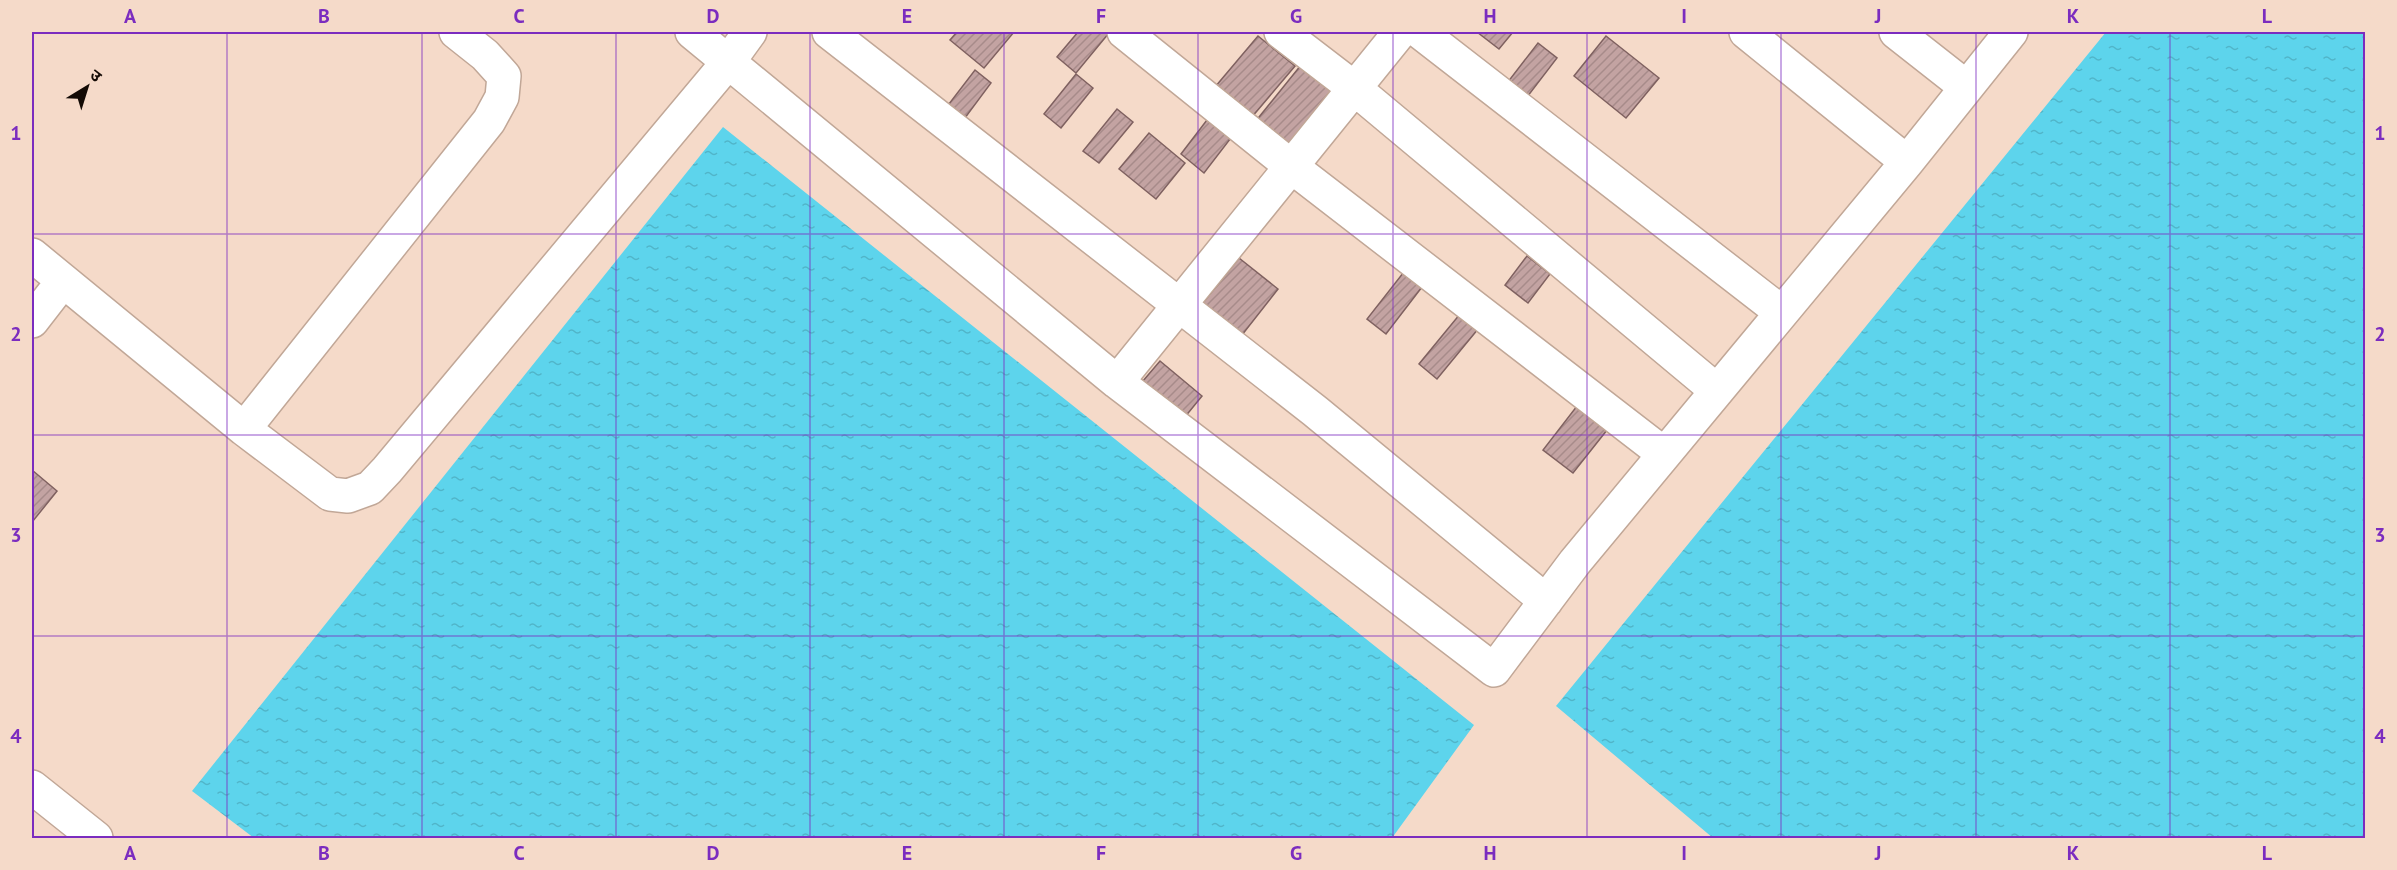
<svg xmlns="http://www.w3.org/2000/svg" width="2397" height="870" viewBox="0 0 2397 870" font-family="'PT Sans','Noto Sans Devanagari',sans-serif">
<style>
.water{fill:url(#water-ripples)}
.building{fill:url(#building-hatch);stroke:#7f6160;stroke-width:1.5}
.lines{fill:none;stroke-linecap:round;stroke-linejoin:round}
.minor-casing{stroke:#c1a797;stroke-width:36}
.minor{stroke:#fff;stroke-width:33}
.grid{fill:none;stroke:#7b2cbf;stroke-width:1.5;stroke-opacity:0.55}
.neatline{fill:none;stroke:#7b2cbf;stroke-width:2}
.grid-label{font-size:20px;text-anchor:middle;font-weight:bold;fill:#7b2cbf}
</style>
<defs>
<pattern id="water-ripples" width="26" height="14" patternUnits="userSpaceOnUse" patternTransform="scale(1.5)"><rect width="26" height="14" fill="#5dd4ec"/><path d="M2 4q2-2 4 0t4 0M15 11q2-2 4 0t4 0" fill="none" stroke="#50b5c9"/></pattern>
<pattern id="building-hatch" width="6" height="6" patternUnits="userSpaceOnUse" patternTransform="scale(1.5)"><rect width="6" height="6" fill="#c3a3a2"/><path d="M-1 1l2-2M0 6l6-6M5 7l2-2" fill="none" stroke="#a78b8a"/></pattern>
</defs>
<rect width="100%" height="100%" fill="#f5dac9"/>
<path class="water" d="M2106 32H2365V838H1713L1556 706Z
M723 127 1474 725 1392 838H254L192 791Z"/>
<path class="building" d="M957 32H1014L984 68 950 40Z
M1078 32 1109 33 1076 73 1057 57Z
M1477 32H1513L1499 49Z
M1258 36 1295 66 1246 124 1210 93Z
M1606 36 1659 78 1626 118 1574 76Z
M1538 43 1557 58 1524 101 1504 87Z
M1301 65 1337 94 1286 156 1251 127Z
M975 70 991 83 959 126 942 113Z
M1076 74 1093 88 1061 128 1044 114Z
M1117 109 1133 122 1099 163 1083 151Z
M1210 116 1234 134 1204 173 1181 154Z
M1149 133 1185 163 1156 199 1119 169Z
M1527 256 1550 274 1528 303 1505 285Z
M1239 258 1278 289 1242 335 1202 304Z
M1407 268 1425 283 1386 334 1367 319Z
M1460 314 1478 329 1437 379 1419 364Z
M1160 361 1202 396 1180 423 1137 388Z
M1577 406 1607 430 1573 473 1543 450Z
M32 470 57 491 33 521 32 520Z"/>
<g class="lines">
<g class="minor-casing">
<path id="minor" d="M692 32 1117 382 1494 670 1575 562 1907 162 2011 32
M829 32 1315 411 1546 601
M1124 32 1292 167 1664 454
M1281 32 1354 88 1716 390
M1420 32 1781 312
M1746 32 1907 162
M1896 32 1966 87
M32 255 244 429 330 494 348 496 370 488 387 470 729 61 750 32
M32 321 63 281
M1117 382 1400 32
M244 429 489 121 502 97 504 76 485 55 456 32
M32 787 96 838"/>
</g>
<use href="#minor" class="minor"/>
</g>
<path class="grid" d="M227 32V838M422 32V838M616 32V838M810 32V838M1004 32V838M1198 32V838M1393 32V838M1587 32V838M1781 32V838M1976 32V838M2170 32V838M32 234H2366M32 435H2366M32 636H2366"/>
<rect width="2397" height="870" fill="none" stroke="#f5dac9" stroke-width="66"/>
<g transform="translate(87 87) rotate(38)" stroke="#f5dac9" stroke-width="4.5" paint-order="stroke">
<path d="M0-4.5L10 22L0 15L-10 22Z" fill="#130a05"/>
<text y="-9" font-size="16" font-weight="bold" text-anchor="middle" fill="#130a05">उ</text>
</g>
<rect x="33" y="33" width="2331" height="804" class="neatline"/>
<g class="grid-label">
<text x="130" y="23">A</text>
<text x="324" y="23">B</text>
<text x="519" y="23">C</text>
<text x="713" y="23">D</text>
<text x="907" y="23">E</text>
<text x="1101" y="23">F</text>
<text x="1296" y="23">G</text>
<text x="1490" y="23">H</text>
<text x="1684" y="23">I</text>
<text x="1878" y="23">J</text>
<text x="2073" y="23">K</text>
<text x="2267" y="23">L</text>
<text x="16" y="140">1</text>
<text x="2380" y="140">1</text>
<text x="16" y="341">2</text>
<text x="2380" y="341">2</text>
<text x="16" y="542">3</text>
<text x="2380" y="542">3</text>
<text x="16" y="743">4</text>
<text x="2380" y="743">4</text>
<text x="130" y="860">A</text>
<text x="324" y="860">B</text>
<text x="519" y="860">C</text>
<text x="713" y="860">D</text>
<text x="907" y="860">E</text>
<text x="1101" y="860">F</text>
<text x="1296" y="860">G</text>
<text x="1490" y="860">H</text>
<text x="1684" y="860">I</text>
<text x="1878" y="860">J</text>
<text x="2073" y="860">K</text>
<text x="2267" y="860">L</text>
</g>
</svg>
